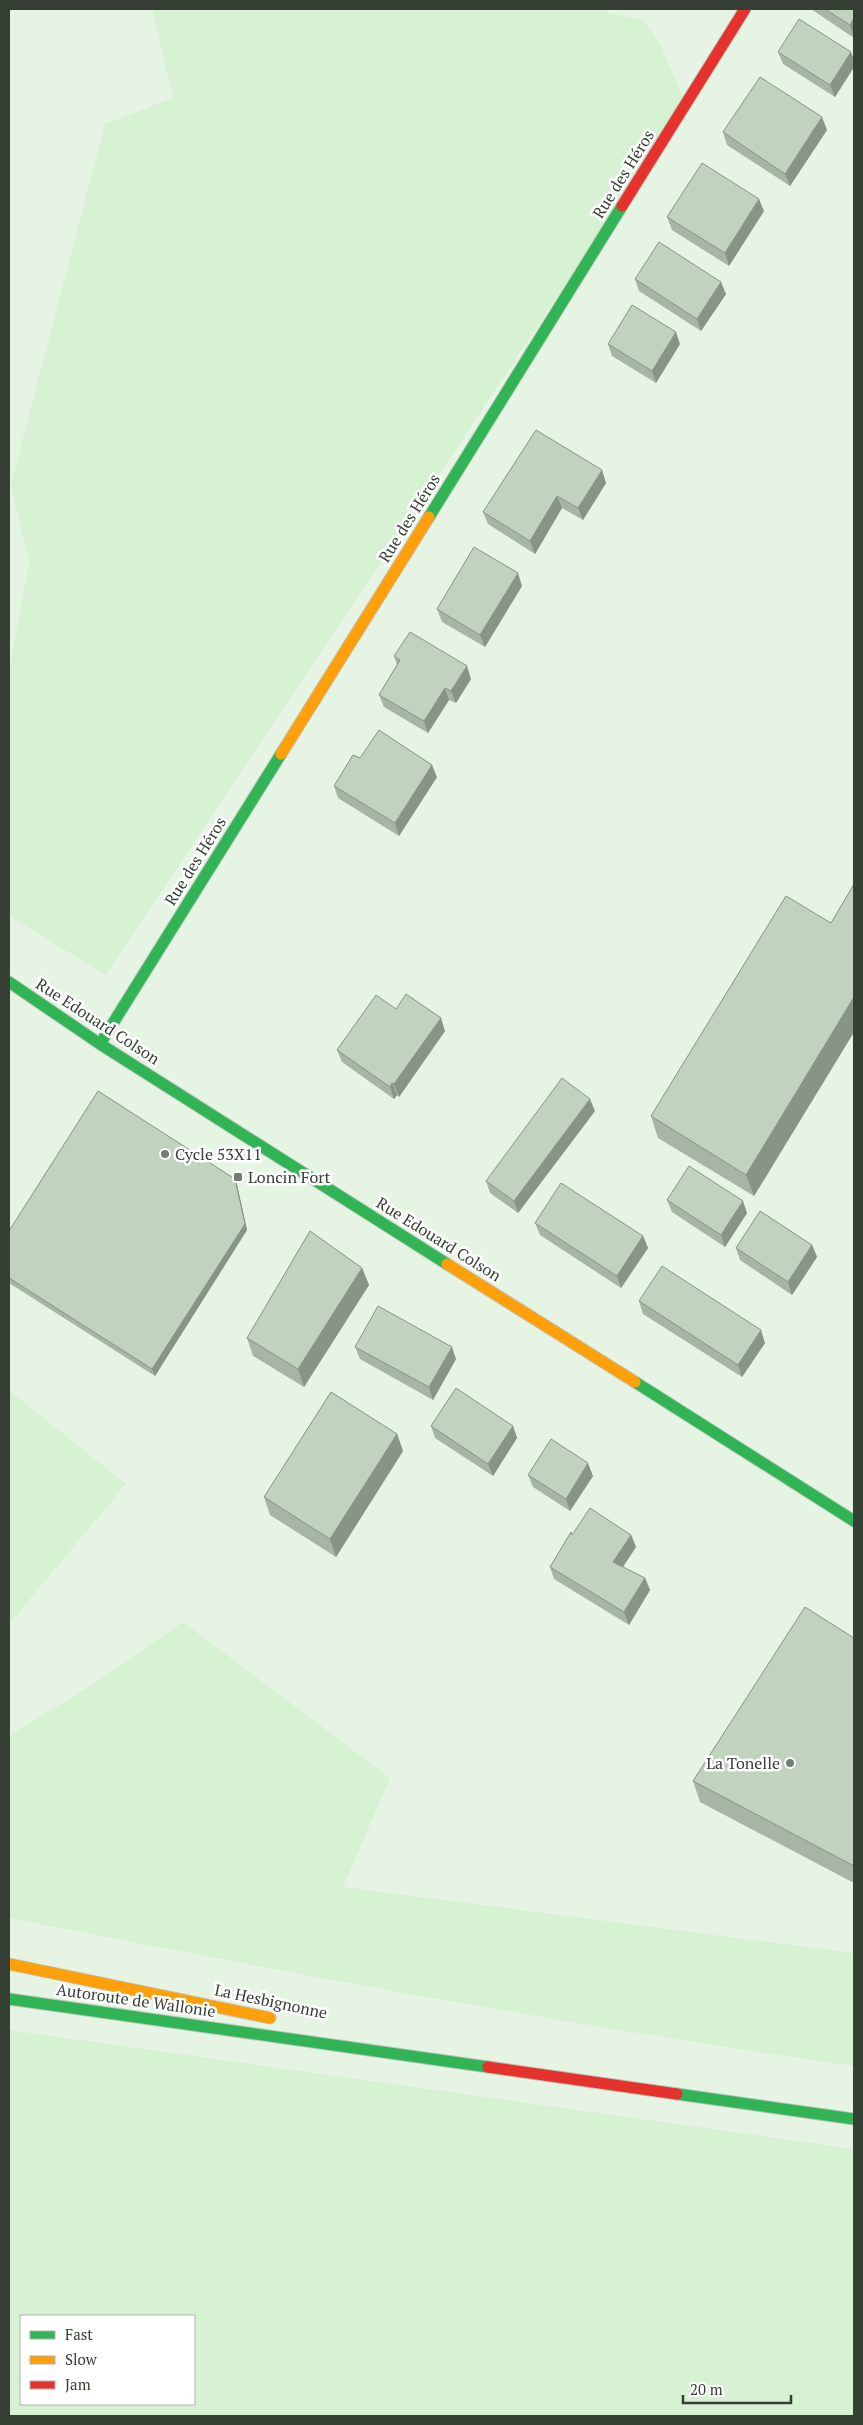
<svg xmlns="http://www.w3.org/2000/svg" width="863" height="2425" viewBox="0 0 863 2425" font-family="'PT Serif',serif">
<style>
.green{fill:#d6f2d3;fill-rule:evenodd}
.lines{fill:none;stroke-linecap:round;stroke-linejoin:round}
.fast-casing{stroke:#bbc6ba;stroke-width:13}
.slow-casing{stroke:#bbc6ba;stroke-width:13}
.jam-casing{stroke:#bbc6ba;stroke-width:13}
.fast{stroke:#30b455;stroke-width:11}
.slow{stroke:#ff9f0a;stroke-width:11}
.jam{stroke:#e5322d;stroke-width:11}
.wall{fill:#a6b5a4}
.shaded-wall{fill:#879486}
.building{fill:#c1d3bf;stroke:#879486}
.poi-dot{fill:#737e72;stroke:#fff;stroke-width:2}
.labels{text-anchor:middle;stroke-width:5;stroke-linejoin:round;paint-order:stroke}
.street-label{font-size:16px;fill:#353f34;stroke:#fff}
.poi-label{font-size:16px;fill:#353f34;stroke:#fff;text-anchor:start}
</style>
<rect width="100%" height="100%" fill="#e6f4e4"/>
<path class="green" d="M152 9H604L609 13 643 20 663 47 662 50 686 103 106 975 9 916V670L29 563 11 484 105 124 173 98Z
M9 1390 126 1484 9 1624Z
M183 1622 390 1778 343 1887 854 1953V2066C571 2026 290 1973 9 1918V1735L87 1688Z
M9 2030 854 2149V2416H9ZM21 2316H194V2404H21Z"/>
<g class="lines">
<g class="fast-casing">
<path id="fast" d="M429 517 622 206
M9 982 100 1044 447 1264
M100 1044 281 754
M635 1382 854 1521
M9 1999 488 2067
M677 2094 854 2119"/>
</g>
<g class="slow-casing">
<path id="slow" d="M281 754 429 517
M447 1264 635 1382
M9 1964 270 2018"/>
</g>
<g class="jam-casing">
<path id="jam" d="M622 206 745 9
M488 2067 677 2094"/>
</g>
<use href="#fast" class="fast"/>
<use href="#slow" class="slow"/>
<use href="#jam" class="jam"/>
</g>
<path class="wall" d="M811 9H854V38Z
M778 52H851L854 61V67L835 97 783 64Z
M827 130 790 186 727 145 723 132Z
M764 211 729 266 672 230 667 217Z
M635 279 726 294 701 331 639 291Z
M608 344H680L656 383 612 356Z
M606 483 583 520 562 508 535 554 488 524 483 512Z
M522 586 485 647 442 622 437 609Z
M394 656 471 679 456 703 449 700 428 733 384 707 379 695 397 665Z
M360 758 437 777 399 836 338 798 334 786Z
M854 884V1032L754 1196 658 1138 651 1116 831 923Z
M396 1009 445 1031 399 1097 397 1095 394 1099 342 1062 337 1050Z
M595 1111 518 1213 490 1193 486 1181Z
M235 1179 237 1185 247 1230 155 1376 9 1283V1231Z
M667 1200 747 1213 725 1247 672 1212Z
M535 1223 643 1236 648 1248 621 1288 540 1235Z
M812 1245 817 1257 792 1295 740 1260 736 1248Z
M362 1268 369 1285 304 1387 253 1356 247 1338Z
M639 1301 765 1343 742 1377 643 1314Z
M355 1347 456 1359 433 1400 360 1359Z
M431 1426H513L517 1438 493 1476 435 1438Z
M397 1434 403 1451 336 1557 270 1515 264 1497Z
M528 1475 593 1476 570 1511 533 1487Z
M572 1535H631L636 1547 623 1567 645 1578 650 1590 629 1625 554 1579 550 1567Z
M854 1638V1883L700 1802 693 1781Z"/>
<path class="shaded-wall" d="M854 18V38L850 25Z
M851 52 854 61V67L835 97 830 85Z
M822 117 827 130 790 186 785 174Z
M759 199 764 211 729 266 725 253Z
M721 282 726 294 701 331 697 319Z
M676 332 680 344 656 383 652 371Z
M602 470 606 483 583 520 578 508Z
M557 496 562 508 535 554 530 541Z
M518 573 522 586 485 647 480 635Z
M467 666 471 679 456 703 451 691Z
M445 688 449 700 428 733 424 721Z
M432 765 437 777 399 836 395 823Z
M854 997V1032L754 1196 746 1175Z
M441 1018 445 1031 399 1097 394 1084Z
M392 1083 397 1095 394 1099 390 1087Z
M590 1099 595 1111 518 1213 514 1201Z
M235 1179 237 1185 247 1230 155 1376 152 1369Z
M743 1201 747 1213 725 1247 721 1235Z
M643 1236 648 1248 621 1288 617 1276Z
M812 1245 817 1257 792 1295 788 1282Z
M362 1268 369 1285 304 1387 298 1369Z
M761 1330 765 1343 742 1377 738 1365Z
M452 1347 456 1359 433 1400 429 1387Z
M513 1426 517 1438 493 1476 488 1464Z
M397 1434 403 1451 336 1557 330 1539Z
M588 1463 593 1476 570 1511 566 1499Z
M631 1535 636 1547 618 1574 613 1562Z
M645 1578 650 1590 629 1625 624 1612Z"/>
<path class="building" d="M825 9H854V18L850 25Z
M799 19 851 52 830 85 778 52Z
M760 77 822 117 785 174 723 132Z
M702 163 759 199 725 253 667 217Z
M659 242 721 282 697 319 635 279Z
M632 305 676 332 652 371 608 344Z
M536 430 602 470 578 508 557 496 530 541 483 512Z
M474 547 518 573 480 635 437 609Z
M410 632 467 666 451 691 445 688 424 721 379 695 400 660 394 656Z
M379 730 432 765 395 823 334 786 353 755 360 758Z
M854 884V997L746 1175 651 1116 786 896 831 923Z
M406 994 441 1018 394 1084 392 1083 390 1087 337 1050 376 995 396 1009Z
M562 1078 590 1099 514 1201 486 1181Z
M98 1091 235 1179 245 1224 152 1369 9 1278V1231Z
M689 1166 743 1201 721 1235 667 1200Z
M561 1183 643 1236 617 1276 535 1223Z
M760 1211 812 1245 788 1282 736 1248Z
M310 1231 362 1268 298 1369 247 1338Z
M662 1266 761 1330 738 1365 639 1301Z
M378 1306 452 1347 429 1387 355 1347Z
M456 1388 513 1426 488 1464 431 1426Z
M331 1392 397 1434 330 1539 264 1497Z
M551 1439 588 1463 566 1499 528 1475Z
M590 1508 631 1535 613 1562 645 1578 624 1612 550 1567 571 1532 572 1535Z
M805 1607 854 1638V1866L693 1781Z"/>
<g class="poi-dot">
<circle cx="165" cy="1154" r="5"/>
<rect x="233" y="1172" width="10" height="10" rx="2.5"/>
<circle cx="790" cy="1763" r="5"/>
</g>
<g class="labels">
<g class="street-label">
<text transform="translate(623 174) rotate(-58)" y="6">Rue des Héros</text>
<text transform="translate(409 518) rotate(-58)" y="6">Rue des Héros</text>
<text transform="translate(195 861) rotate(-58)" y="6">Rue des Héros</text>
<text transform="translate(98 1021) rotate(33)" y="6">Rue Edouard Colson</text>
<text transform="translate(439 1239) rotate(32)" y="6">Rue Edouard Colson</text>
<text transform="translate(136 2000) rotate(8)" y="6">Autoroute de Wallonie</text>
<text transform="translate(271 2001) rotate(12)" y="6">La Hesbignonne</text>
</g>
<g class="poi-label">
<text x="175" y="1160">Cycle 53X11</text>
<text x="248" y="1183">Loncin Fort</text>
<text x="780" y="1769" text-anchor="end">La Tonelle</text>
</g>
</g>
<rect width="863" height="2425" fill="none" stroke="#353f34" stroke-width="20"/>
<rect x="20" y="2315" width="175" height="90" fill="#ffffff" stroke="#aeb2ae"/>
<rect x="30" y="2331" width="25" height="8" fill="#30b455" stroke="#aeb2ae"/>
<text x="65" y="2340" font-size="15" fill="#353f34">Fast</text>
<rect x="30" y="2356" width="25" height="8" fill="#ff9f0a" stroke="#aeb2ae"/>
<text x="65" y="2365" font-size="15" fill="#353f34">Slow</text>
<rect x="30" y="2381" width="25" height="8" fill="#e5322d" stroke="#aeb2ae"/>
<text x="65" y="2390" font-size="15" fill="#353f34">Jam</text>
<path d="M683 2395v8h108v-8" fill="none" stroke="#353f34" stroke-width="2.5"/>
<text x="690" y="2395" font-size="15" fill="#353f34" stroke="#ffffff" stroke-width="4" paint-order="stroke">20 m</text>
</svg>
